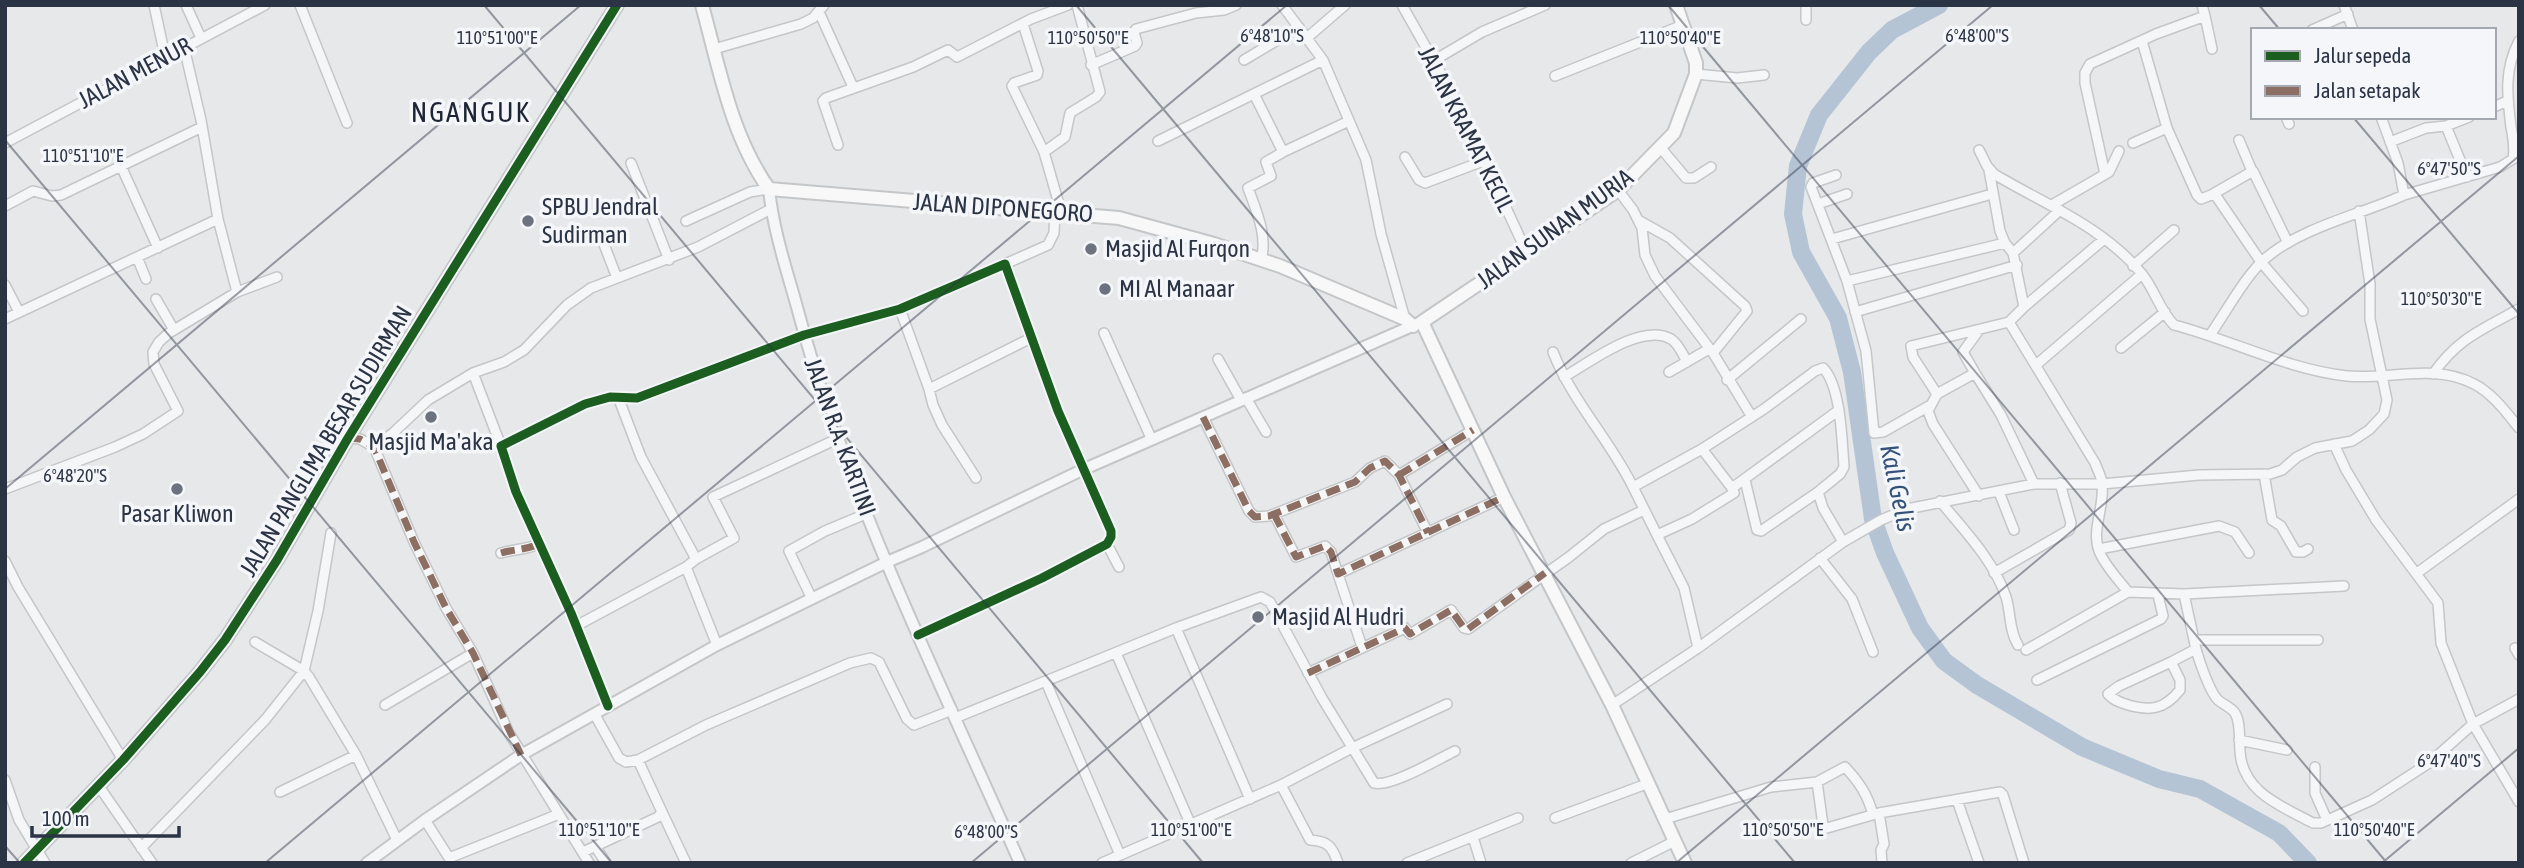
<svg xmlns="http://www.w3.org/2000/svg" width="2524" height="868" viewBox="0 0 2524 868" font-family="'Asap Condensed',sans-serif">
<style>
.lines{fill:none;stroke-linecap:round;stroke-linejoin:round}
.river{stroke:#b4c4d5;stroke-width:18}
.minor-casing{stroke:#c4c6c8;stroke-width:12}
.tertiary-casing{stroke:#c4c6c8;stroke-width:14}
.secondary-casing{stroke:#c4c6c8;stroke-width:16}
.minor{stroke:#f5f6f7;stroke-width:9}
.tertiary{stroke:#f5f6f7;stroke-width:10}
.secondary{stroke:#f8f8f8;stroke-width:12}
.quiet{stroke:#8d6e63;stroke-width:7;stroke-dasharray:14 7;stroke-linecap:butt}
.cycleway-casing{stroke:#f4f6f9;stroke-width:13}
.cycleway{stroke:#1b5e20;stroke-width:9}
.ticks{fill:none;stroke:#2b3445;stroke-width:2;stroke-opacity:0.45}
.poi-dot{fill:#6c737f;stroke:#f4f6f9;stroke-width:2.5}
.labels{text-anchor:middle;stroke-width:7;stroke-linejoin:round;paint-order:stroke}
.street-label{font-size:24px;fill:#2b3445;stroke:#f4f6f9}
.poi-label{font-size:24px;fill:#2b3445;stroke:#f4f6f9;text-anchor:start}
.water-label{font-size:26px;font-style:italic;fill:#34527a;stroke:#f4f6f9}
.quarter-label{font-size:28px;letter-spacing:2px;fill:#1d2536;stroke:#f4f6f9}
.ticks-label{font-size:18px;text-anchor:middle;fill:#2b3445;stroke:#f4f6f9;stroke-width:7;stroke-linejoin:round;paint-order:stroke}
</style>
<rect width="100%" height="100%" fill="#e6e8ea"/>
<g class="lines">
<path class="river" d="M1939 5 1892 30 1869 52 1819 115 1798 166 1793 214 1801 252 1838 318 1852 372 1873 519 1885 553 1920 628 1944 661 1977 685 2082 747 2159 779 2200 789 2279 833 2308 863"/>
<g class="minor-casing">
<path id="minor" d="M154 5 165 56
M186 5 201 38
M300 5 347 123
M1282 5 1323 60 1366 160 1381 234 1405 319
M1402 5 1457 102 1527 253
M1806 5V20
M2344 5 2353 30
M819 12 853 87
M2205 16 2212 49
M1023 24 1038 71 1037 75 1014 83 1012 86 1044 152 1061 211
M2312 30 2348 14
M1308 37 1345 5
M2142 41 2167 128 2197 195 2201 199 2211 195 2216 196 2261 262 2303 311
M184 47 201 120 218 219 237 292 277 277
M714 49 801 24 813 18 824 5
M1244 60 1299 27
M1433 61 1482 32 1545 5
M1091 65 1135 46 1137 43 1134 32 1136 29 1196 13 1224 10 1236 5
M1696 74 1737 78 1764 75
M1555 76 1683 25
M1254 94 1283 152 1266 162 1271 176 1248 188C1256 210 1268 236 1261 260
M2494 107 2507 101
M2286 117 2289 124
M2446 126 2467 177
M2239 140 2252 171
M1158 141 1323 60
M2390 142 2426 128 2446 126 2469 117
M5 143 265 5
M2133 143 2167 128
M838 145 823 101 826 98 913 67 948 50 957 57 1031 19 1068 5
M1660 147 1686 178H1694L1711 167
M1979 150 1987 166 1994 174C2044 204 2104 227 2142 274 2155 290 2160 311 2174 325 2232 340 2286 369 2347 376 2389 380 2434 363 2474 384 2492 393 2506 412 2519 428
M1044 152 1065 137 1070 113 1096 97 1100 92 1077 5
M1283 152 1349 121
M1405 157 1419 180 1425 183 1486 160
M631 163 669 260
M121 166 158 248
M1989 170 2000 231 2005 243
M2105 174 2085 83V73L2090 64 2156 34 2205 16 2202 5
M1836 175 1813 183 1811 187 1847 281
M1618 190 1633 210 1642 228 1645 255 1655 276 1713 353 1752 417
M2213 194 2253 171 2288 243
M2404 195 2500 167 2513 159C2515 149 2513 137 2511 127 2507 96 2504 69 2519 41
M1818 204 1847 194
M2052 205 2109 172 2119 151
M5 206 33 191 52 196 61 195 202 127
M2060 210 2013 253 2024 307 2009 322 2095 463C2097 469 2102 477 2102 484 2105 506 2091 530 2099 551 2105 566 2118 579 2128 592L2184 594
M1638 220 1670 238 1745 306 1747 311 1713 353
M686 221 750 192 769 189
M600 234 617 278
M1832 239 1992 194
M137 257 146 279
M1005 264 1048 245 1054 233 1055 211
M2133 266 2174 230
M5 285 19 312
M156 299 174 330
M2024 307 2103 240
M900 309 929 389 933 405 942 425 976 478
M1855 312 2017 265
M5 319 218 219
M1104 333 1151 438
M2210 335C2226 312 2247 273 2267 257 2303 227 2362 214 2404 195L2398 163 2381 117
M2121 348 2165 312
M1553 352C1572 401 1610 440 1633 487L1702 449
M1218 359 1241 400
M2036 365 2142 274
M1669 372 1709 349
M473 373 501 446
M1975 373 1963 352 1979 330
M2433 374C2458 338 2482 330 2519 309
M1564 377C1590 362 1642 322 1671 339 1679 344 1683 355 1687 362
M1727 380 1801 319
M929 389 1031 338
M1937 394 1913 357 1911 346 2009 322
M1246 398 1266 432
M1929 406 1883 432 1874 433 1866 351 1847 281 2005 243 2013 253
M1839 410 1732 488 1702 449 1764 409 1815 371 1823 368C1841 386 1842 441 1844 467L1840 474 1818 492 1823 508 1843 542
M1203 417 1249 511 1255 517 1269 516 1355 482 1370 468 1385 461 1399 475 1428 533
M348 438 360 439 374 447 414 542 446 608 473 653 509 733 589 863
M2334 444 2346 470 2376 520 2438 603 2441 643 2473 724 2519 802
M374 447 393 433 428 400 473 373 504 362 524 350 567 305 591 288 698 247 771 209
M2264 474 2272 520 2281 526 2296 552H2303L2308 549
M1399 475 1473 430
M1745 480 1757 530 1761 531 1818 492
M1633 487 1657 535
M5 489 115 447 143 434 178 411 154 364 153 352 159 342 169 333 237 292
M1999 492 2014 530
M1979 496 1933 424 1928 411 1937 394 1975 373 2001 415 2034 484
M1940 501C1964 530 1994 561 2006 597 2011 613 2009 631 2018 645
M1274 514 1296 557 1325 546 1331 552 1338 574 1504 497
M1107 544 1119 567
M2099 549 2219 526 2235 532 2249 553
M501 553C515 549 525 550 539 544
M1820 558 1852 599 1873 652
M696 559 734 538 713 497 839 438
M5 561 18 587 123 760
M686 567 717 645
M1994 573 2069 530 2071 523 2060 483
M2417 573 2519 499
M1338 574 1362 647
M812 599 789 551 825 531 868 513
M576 626 686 567 696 559 641 457 618 397
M1176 628 1250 799
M2194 640 2184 594 2344 586
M2318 640H2194C2196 653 2209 691 2218 700 2224 705 2231 707 2235 713 2241 723 2239 740 2240 751 2242 792 2281 806 2313 823H2321L2372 800 2429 763 2473 724 2519 699
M255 642 304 671 309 677 356 755 397 840
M1698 648 1684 588 1657 535 1692 519 1734 493 1732 488
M2515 648 2519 655
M2026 650 2128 592
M1116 653 1190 823
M2171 662 2119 686 2108 694C2114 701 2120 702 2128 705 2150 711 2164 710 2180 690V680L2171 662 2196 649
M1308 673 1405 628 1410 634 1451 610 1464 628 1468 629 1569 557 1604 529 1644 510
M2037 680 2161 619 2163 616 2158 595
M1046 682 1120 855
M385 705 473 653
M1612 705 1698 648 1843 542 1881 520 1907 509 2034 484H2102L2199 475 2270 474 2282 470 2297 457 2315 448 2352 441 2369 430 2384 414 2387 400 2370 319V284L2359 211
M608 706 571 613 516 492 501 446 585 404 610 397 637 398 804 335 900 309 1005 264 1058 411 1111 531V537L1107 544 1042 578 918 635
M955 718 1176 628 1261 597 1270 602 1322 698 1374 783C1390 788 1438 759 1455 751
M2239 740 2287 750
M638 760 706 725 850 663 871 658 879 662 907 719 914 725 952 710
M2315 767V793L2327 820
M5 780 19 820 45 863
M1817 782 1823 825 1827 828 1879 813 2000 792 2003 795 2024 863
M98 785 152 863
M1281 785 1310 840C1328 841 1332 846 1338 863
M280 792 356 755
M1957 800 1979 863
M662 812 686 863
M1879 813 1884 844 1881 850 1882 863
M1555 818 1649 783
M1665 819 1771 787 1817 782 1845 767C1859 782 1868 795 1873 815
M425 820 451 861
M1473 837 1481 863
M595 846 606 863
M141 848 265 720 304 671 318 611 331 533
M583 852 658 817 662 812 638 760 626 762 619 758 595 715
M449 858 559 814
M1102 863 1281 785 1352 748 1447 704
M1407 863 1518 818
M1631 863 1675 841"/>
</g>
<g class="tertiary-casing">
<path id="tertiary" d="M769 189C773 229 786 268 797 307 848 500 940 681 1020 863
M367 863 425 820 521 755 717 645 887 562 922 547 1082 470 1419 323"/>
</g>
<g class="secondary-casing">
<path id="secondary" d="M702 5C719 67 731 136 769 189L1119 218 1214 244 1280 266 1405 319 1413 326
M1676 5 1696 63V74L1674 133 1618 190 1422 322 1504 497 1612 705 1685 863
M24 863 123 760 200 672 225 640 277 560 348 438 617 5"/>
</g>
<use href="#minor" class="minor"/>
<use href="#tertiary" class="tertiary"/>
<use href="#secondary" class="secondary"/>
<path class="quiet" d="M1203 417 1249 511 1255 517 1269 516 1355 482 1370 468 1385 461 1399 475 1428 533
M348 438 360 439 374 447 414 542 446 608 473 653 521 755
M1399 475 1473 430
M1274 514 1296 557 1325 546 1331 552 1338 574 1504 497
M501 553C515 549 525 550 539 544
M1308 673 1405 628 1410 634 1451 610 1464 628 1468 629 1545 573"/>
<g class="cycleway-casing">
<path id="cycleway" d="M608 706 571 613 516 492 501 446 585 404 610 397 637 398 804 335 900 309 1005 264 1058 411 1111 531V537L1107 544 1042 578 918 635
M24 863 123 760 200 672 225 640 277 560 348 438 617 5"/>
</g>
<use href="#cycleway" class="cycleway"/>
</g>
<path class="ticks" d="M484 5 1203 863M1076 5 1795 863M1668 5 2387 863M2259 5 2280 30M2353 117 2519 314M5 140 612 863M5 489 581 5M5 846 20 863M265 863 1287 5M971 863 1993 5M1676 863 2519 156M2382 863 2519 748"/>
<g class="poi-dot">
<circle cx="528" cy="221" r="7"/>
<circle cx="1091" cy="249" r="7"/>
<circle cx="1105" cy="289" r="7"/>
<circle cx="431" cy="417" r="7"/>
<circle cx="177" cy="489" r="7"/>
<circle cx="1258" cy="617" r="7"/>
</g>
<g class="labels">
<g class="street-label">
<text transform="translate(135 73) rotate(-28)" y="8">JALAN MENUR</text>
<text transform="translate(1466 129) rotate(63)" y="8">JALAN KRAMAT KECIL</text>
<text transform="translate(1003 208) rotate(4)" y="8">JALAN DIPONEGORO</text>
<text transform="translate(1555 229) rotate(-36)" y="8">JALAN SUNAN MURIA</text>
<text transform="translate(840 437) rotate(70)" y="8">JALAN R.A. KARTINI</text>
<text transform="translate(326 441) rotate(-59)" y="8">JALAN PANGLIMA BESAR SUDIRMAN</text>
</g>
<g class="poi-label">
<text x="542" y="215">SPBU Jendral<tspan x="542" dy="28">Sudirman</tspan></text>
<text x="1105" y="257">Masjid Al Furqon</text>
<text x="1119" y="297">MI Al Manaar</text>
<text x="431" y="450" text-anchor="middle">Masjid Ma'aka</text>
<text x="177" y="522" text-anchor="middle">Pasar Kliwon</text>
<text x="1272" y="625">Masjid Al Hudri</text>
</g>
<g class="water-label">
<text transform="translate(1898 488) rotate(78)" y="9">Kali Gelis</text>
</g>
<g class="quarter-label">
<text x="471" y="122">NGANGUK</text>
</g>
</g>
<g class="ticks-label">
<text x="1272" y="42">6°48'10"S</text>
<text x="1977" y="42">6°48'00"S</text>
<text x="1088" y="44">110°50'50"E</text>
<text x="497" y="44">110°51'00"E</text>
<text x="1680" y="44">110°50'40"E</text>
<text x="83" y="162">110°51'10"E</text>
<text x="2449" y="175">6°47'50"S</text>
<text x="2441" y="305">110°50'30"E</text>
<text x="75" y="482">6°48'20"S</text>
<text x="2449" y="767">6°47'40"S</text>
<text x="599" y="836">110°51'10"E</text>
<text x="1191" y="836">110°51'00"E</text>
<text x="1783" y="836">110°50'50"E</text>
<text x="2374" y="836">110°50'40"E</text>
<text x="986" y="838">6°48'00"S</text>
</g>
<rect width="2524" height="868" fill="none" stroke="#2b3445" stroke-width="14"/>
<rect x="2251" y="28" width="245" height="91" fill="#f4f6f9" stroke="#a4a8b1" stroke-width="2"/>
<rect x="2265" y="51" width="35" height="10" fill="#1b5e20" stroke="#a4a8b1" stroke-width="2"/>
<text x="2314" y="63" font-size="21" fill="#2b3445">Jalur sepeda</text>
<rect x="2265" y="86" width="35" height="10" fill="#8d6e63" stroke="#a4a8b1" stroke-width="2"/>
<text x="2314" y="98" font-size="21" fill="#2b3445">Jalan setapak</text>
<path d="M32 826v10h147v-10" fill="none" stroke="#2b3445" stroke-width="3.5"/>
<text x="42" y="826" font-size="21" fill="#2b3445" stroke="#f4f6f9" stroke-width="5" paint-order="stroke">100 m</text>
</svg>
